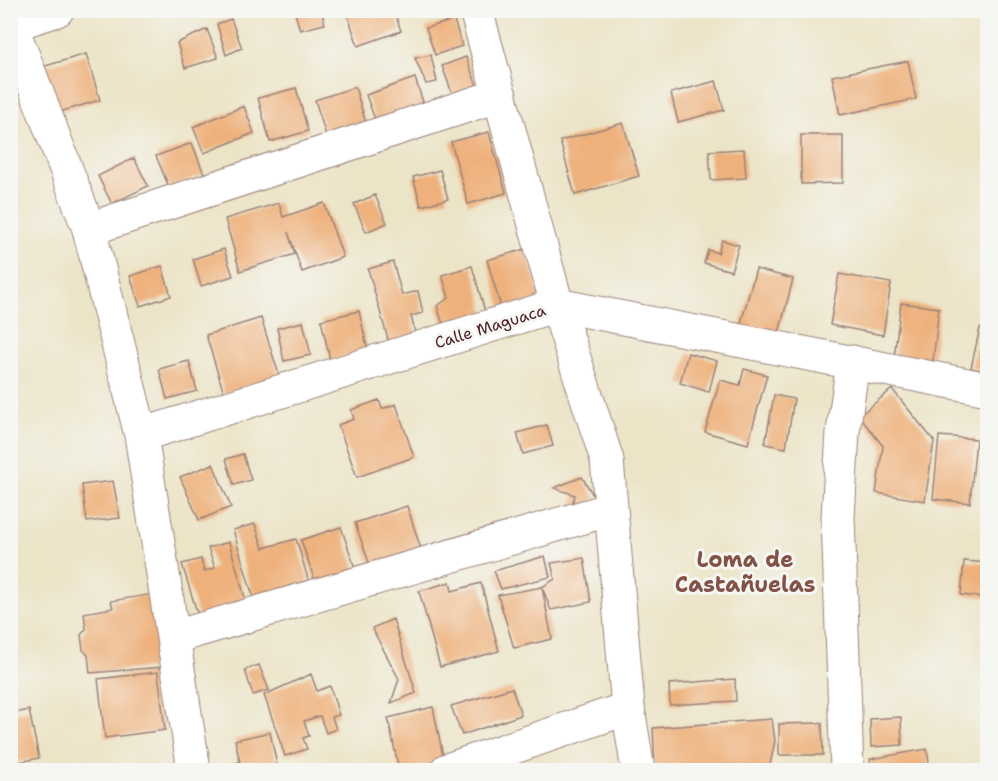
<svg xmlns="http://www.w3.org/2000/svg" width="998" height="781" viewBox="0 0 998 781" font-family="'Shantell Sans',sans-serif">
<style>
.building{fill:#eeb17c}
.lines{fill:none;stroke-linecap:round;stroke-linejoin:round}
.minor-casing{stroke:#9b8279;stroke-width:35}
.minor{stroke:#fff;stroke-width:33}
.labels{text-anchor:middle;stroke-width:6;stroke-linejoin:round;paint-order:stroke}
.street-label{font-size:16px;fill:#4a1f2b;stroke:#f6f6f2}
.district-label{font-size:22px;font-weight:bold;fill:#835247;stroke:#f6f6f2}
</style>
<rect width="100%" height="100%" fill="#f6f6f2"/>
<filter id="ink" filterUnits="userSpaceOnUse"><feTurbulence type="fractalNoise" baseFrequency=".0167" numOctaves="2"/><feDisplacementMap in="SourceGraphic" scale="12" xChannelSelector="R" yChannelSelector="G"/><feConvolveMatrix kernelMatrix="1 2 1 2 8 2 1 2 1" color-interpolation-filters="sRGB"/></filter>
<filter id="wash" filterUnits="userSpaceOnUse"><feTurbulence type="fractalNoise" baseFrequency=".008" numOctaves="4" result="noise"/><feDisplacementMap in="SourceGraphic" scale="24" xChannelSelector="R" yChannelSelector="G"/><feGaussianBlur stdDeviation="1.35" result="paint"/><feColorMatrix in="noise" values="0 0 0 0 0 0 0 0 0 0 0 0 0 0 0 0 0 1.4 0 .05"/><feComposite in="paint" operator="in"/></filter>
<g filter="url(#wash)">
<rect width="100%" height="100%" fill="#ece4c7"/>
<g id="blocks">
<path class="building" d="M294 10H321L325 24 300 30Z
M346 10H394L401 31 358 46Z
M946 10H970L950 19Z
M231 19 242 48 226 55 217 24Z
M454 20 462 46 435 55 426 28Z
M207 29 218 58 185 68 177 43Z
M86 54 100 100 56 113 42 67Z
M431 55 437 82 426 84 415 58Z
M466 57 479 91 455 101 442 66Z
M908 61 916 99 840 115 832 76Z
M415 78 425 108 377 125 366 95Z
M716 81 724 110 678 122 671 93Z
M355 87 368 130 328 142 315 100Z
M296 88 308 131 270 142 258 98Z
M244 106 254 133 204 153 193 127Z
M623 123 639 176 575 195 560 141Z
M489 132 506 193 468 204 451 142Z
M801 135H843V183L801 184Z
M192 143 204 174 169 187 156 156Z
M744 149 746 178 711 180 709 151Z
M134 158 148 186 112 204 98 176Z
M440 170 448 199 421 206 413 177Z
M375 195 387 223 366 232 354 204Z
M279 203 283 217 324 203 343 257 302 272 288 232 295 254 240 271 225 219Z
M722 240 739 245 731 271 704 263 708 250 718 253Z
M224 249 233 276 201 286 193 259Z
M526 249 541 299 502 311 487 260Z
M393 262 402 295 418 291 423 313 411 316 416 336 389 343 368 269Z
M162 266 171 296 140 306 130 276Z
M472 266 486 315 444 327 437 306 449 298 442 275Z
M756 269 793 279 778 337 740 327Z
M839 274 891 283 883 335 830 325Z
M901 303 939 308 933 361 894 357Z
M359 311 368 351 330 360 321 320Z
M261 318 279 375 224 393 206 335Z
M303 322 311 355 284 361 277 328Z
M980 328 988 330V372L971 368Z
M688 353 717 361 709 392 680 383Z
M189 361 197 391 167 399 159 369Z
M744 369 767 375 748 444 705 432 720 380 740 385Z
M892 389 934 441 925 501 876 493 883 446 859 416Z
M774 395 794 399 786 448 765 444Z
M379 400 382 409 396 404 414 457 357 477 338 425 354 419 351 410Z
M547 425 553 446 523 454 517 433Z
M939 436 976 439 970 503 933 499Z
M243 454 251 480 234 485 226 459Z
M213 464 231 507 199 520 180 477Z
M582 477 595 498 566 522 575 495 554 488Z
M113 481 120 518 87 522 82 485Z
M407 506 422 552 371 568 355 523Z
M255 524 263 548 296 539 311 589 256 606 233 530Z
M341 527 357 574 317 587 301 540Z
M229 542 248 608 200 622 182 564 201 559 204 571 215 568 208 548Z
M545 556 550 577 501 589 494 571Z
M584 558 591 602 551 610 542 587 555 579 551 563Z
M964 561 988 563V598L961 595Z
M450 582 452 591 481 583 499 651 440 667 419 591Z
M542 587 552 639 514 648 498 595Z
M153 594 163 667 90 673 88 655 83 650 81 635 86 629 84 613 113 608 111 601Z
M393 619 416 693 391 703 399 679 372 628Z
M259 665 269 690 253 695 245 670Z
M158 672 165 730 105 738 98 679Z
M311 674 317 691 330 686 339 715 332 717 336 729 326 733 320 716 304 721 309 736 303 738 307 749 285 756 264 695Z
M735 679 736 701 670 705 669 684Z
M512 688 521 715 462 735 451 706Z
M433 707 444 761 414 770H399L388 718Z
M29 710 39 758 10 764V714Z
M901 717 902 745 871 747 870 719Z
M772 719 775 741 769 770H655L653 728Z
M822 723 823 755H779V724Z
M270 732 278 770H213V768L240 762 235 740Z
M927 749 930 770H872L870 759Z"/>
</g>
</g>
<g filter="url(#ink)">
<use href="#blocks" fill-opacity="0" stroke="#9b8279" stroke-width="1.5"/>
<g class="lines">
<g class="minor-casing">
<path id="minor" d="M476 10 557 305 607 460 628 708 638 770
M10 22 89 229 141 435 194 770
M10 25 57 10
M89 229 500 95
M141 435 557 305 988 389
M175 637 611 509
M447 770 628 708
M847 770 838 517 843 432 853 362"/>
</g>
<use href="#minor" class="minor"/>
</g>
</g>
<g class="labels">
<g class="street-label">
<text transform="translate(490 326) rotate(-17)" y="6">Calle Maguaca</text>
</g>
<g class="district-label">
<text x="745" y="567">Loma de<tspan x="745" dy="25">Castañuelas</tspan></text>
</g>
</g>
<rect width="998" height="781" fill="none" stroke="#f6f6f2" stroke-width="36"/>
</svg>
